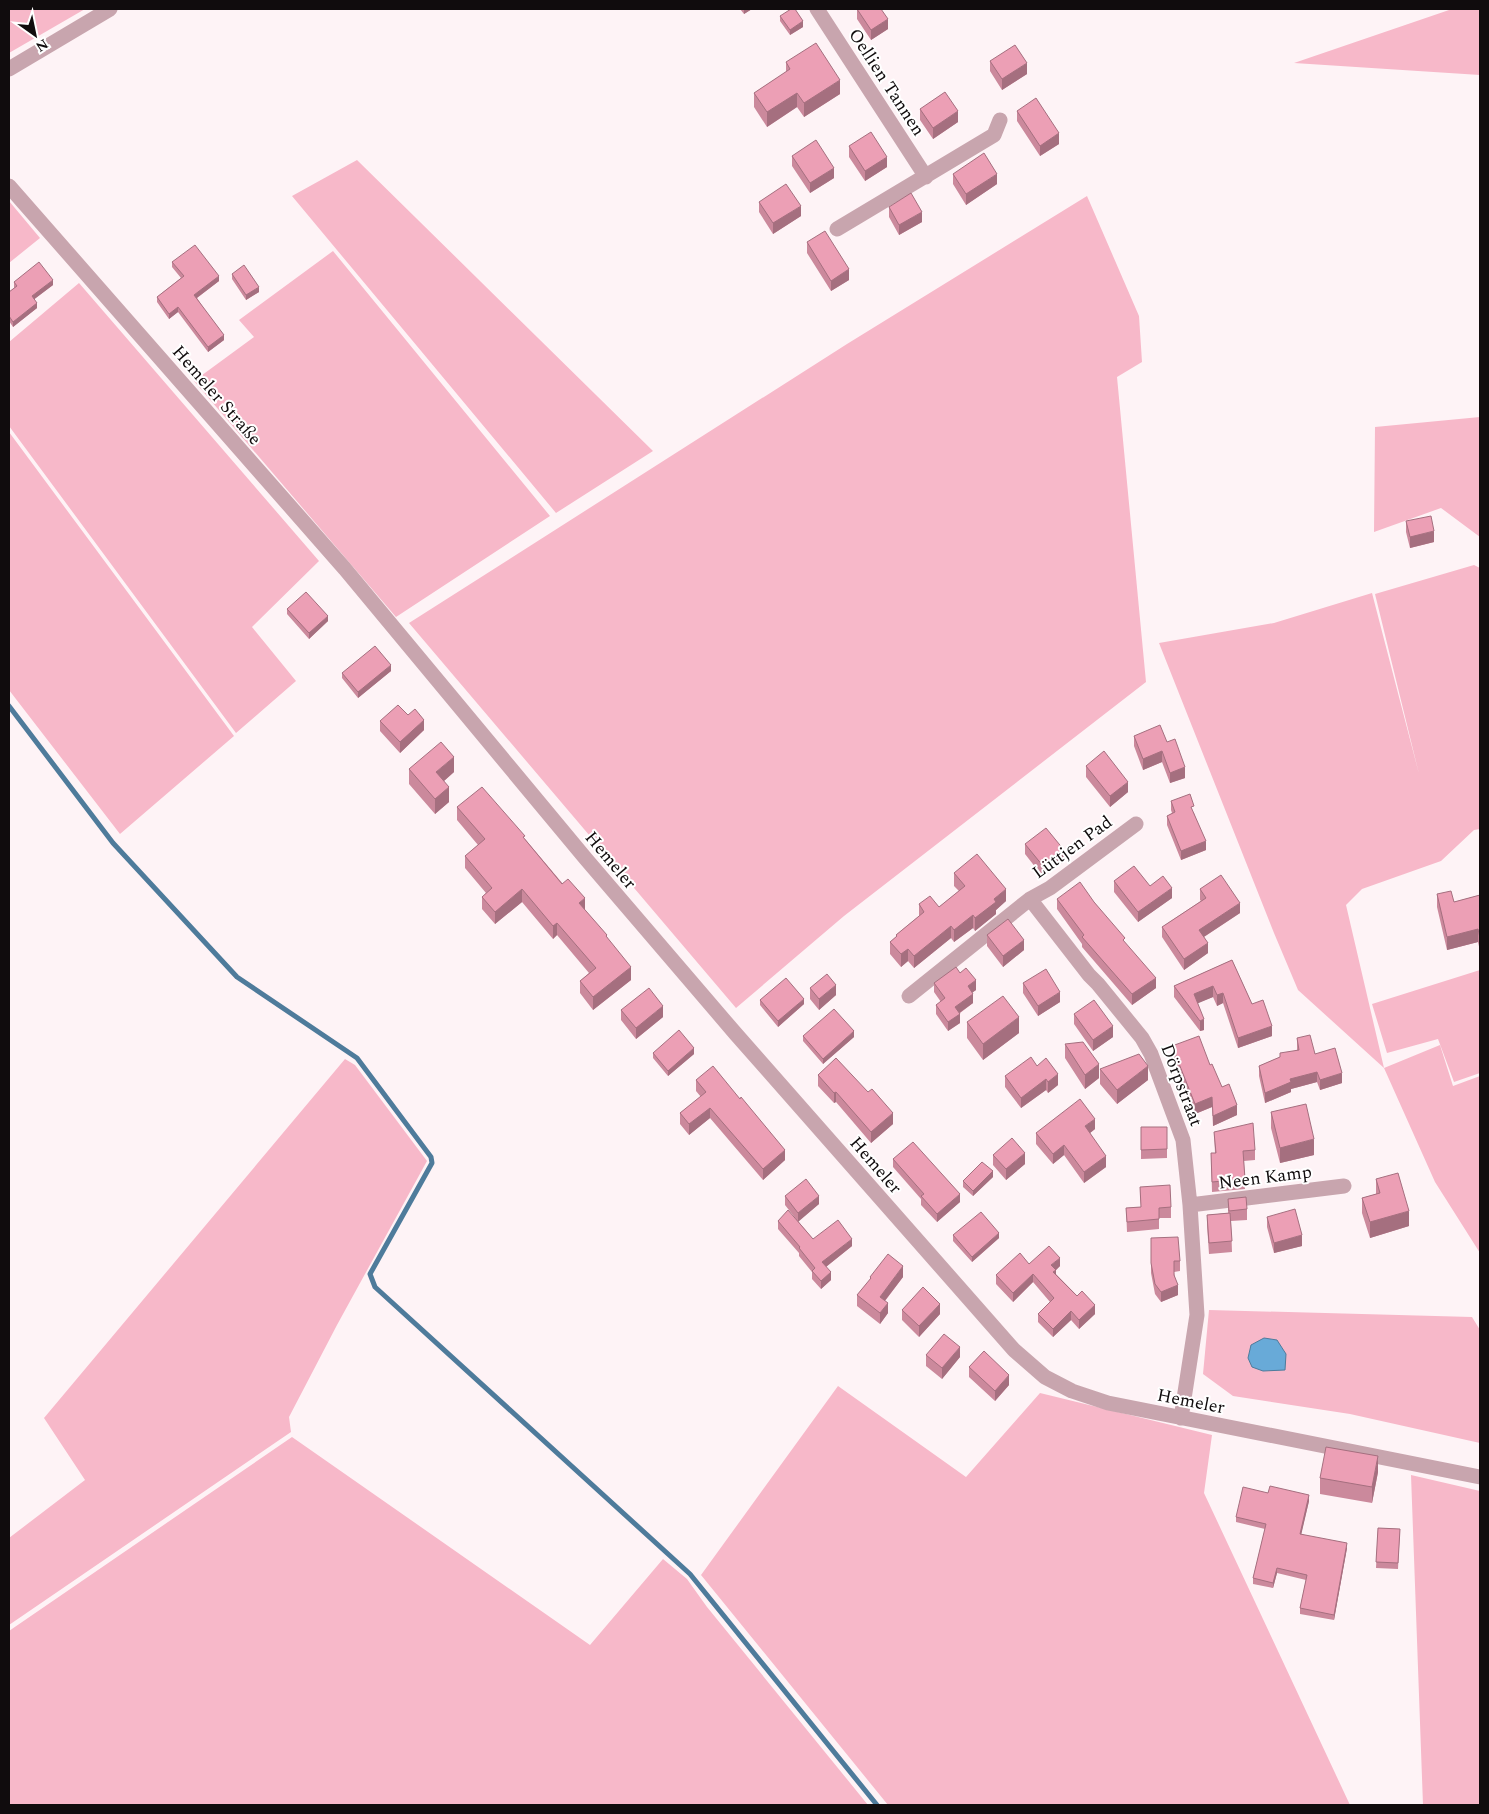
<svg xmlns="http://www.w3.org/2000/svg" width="1489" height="1814" viewBox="0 0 1489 1814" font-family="Spectral,serif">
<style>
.green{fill:#f7b8c9}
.water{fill:#68aad8;stroke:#4e7b9b}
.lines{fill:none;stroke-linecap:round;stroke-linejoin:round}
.stream{stroke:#4e7b9b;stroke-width:5}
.minor{stroke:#c8a5ae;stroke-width:15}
.wall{fill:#cb899c}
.shaded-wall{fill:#a56f7f}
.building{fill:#ec9fb5;stroke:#a56f7f}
.labels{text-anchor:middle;stroke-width:4;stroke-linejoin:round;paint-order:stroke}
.street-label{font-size:18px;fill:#100c0d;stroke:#fff}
</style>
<rect width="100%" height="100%" fill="#fef3f6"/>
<path class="green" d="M9 9H85L9 53Z
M1452 9H1480V75L1294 63Z
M357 160 653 451 556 513 292 196Z
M1087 196 1139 316 1142 362 1117 377 1146 682 844 916 736 1008 409 623 847 344Z
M9 201 40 238 9 263Z
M333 251 550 516 396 617 194 381 254 337 239 320Z
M79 283 319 561 252 627 296 681 236 733 9 426V342Z
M1480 417V537L1441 508 1374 532 1375 427Z
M9 432 234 736 120 834 9 690Z
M1474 565 1480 568V829L1474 830 1441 861 1362 889 1346 905 1384 1068 1440 1045 1453 1086 1480 1076V1253L1435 1182 1384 1068 1298 990 1274 933 1159 643 1274 623 1372 593 1419 774 1375 594Z
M1480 970V1073L1454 1082 1438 1039 1387 1053 1372 1004Z
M345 1059 355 1065 427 1161 337 1325 289 1417 291 1432 9 1625V1538L85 1480 44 1418Z
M1209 1310 1472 1317 1480 1330V1443L1350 1414 1233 1396 1203 1374Z
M838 1386 966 1477 1040 1393 1212 1435 1204 1493 1350 1805H888L701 1575Z
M292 1437 590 1645 663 1559 687 1579 707 1607 868 1805H9V1631Z
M1411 1475 1480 1491V1805H1423Z"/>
<path class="water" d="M1264 1338 1277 1340 1286 1354 1285 1370 1263 1371 1252 1367 1248 1358 1251 1345Z"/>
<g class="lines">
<path class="stream" d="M9 706 113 843 237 977 357 1058 431 1157 432 1163 370 1274 375 1287 690 1574 877 1805"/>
<path class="minor" d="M817 9 926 177
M9 69 110 9
M9 186 345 569 586 859 735 1033 1014 1350 1045 1377 1072 1391 1108 1403 1480 1477
M837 229 994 135 1000 120
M1030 899 1089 975 1098 984 1142 1038 1151 1054 1183 1140 1190 1205 1197 1315 1181 1418
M909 996 1030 899 1050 888 1136 824
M1190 1205 1344 1186"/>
</g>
<path class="wall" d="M740 9H752L744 14Z
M857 9 888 29 871 40 857 19Z
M780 16 803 27 790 35 780 21Z
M990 61 1027 74 1002 90 990 71Z
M786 62 840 94 804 117 797 107 767 127 754 107V93L786 72Z
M920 109 958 122 933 139 920 120Z
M1017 111 1059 144 1040 156 1017 121Z
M849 146 887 167 865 181 849 157Z
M792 156 834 178 810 193 792 166Z
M953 174 997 184 966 205 953 184Z
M759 202 801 216 773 234 759 212Z
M889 207 922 222 899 235 889 217Z
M807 242 849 280 831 291 807 253Z
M172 262 219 281 197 298 224 340 208 352 178 312 169 319 157 302V297L181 278 172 267Z
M232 274 259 292 246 300 232 279Z
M14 282 53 285 34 299 37 308 13 327 9 321V292L14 288Z
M1406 521 1434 542 1410 548 1406 532Z
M287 609 328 621 309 639 287 614Z
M391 671 358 698 342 678V673Z
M408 715 424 730 400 753 380 731V721Z
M1134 736 1167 742 1185 778 1170 783 1162 762 1143 770 1134 746Z
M1086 766 1128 792 1110 807 1086 777Z
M409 769 454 772 444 781 449 802 435 814 409 784Z
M1171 801 1194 813 1206 850 1181 860 1167 825V816L1172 813 1171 810Z
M457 807 525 839 585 910 607 937 631 980 593 1010 580 993V981L589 973 557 935 553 939 522 902 495 924 482 909V897L486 893 465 868V856L478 845 457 820Z
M1025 844 1064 861 1043 877 1025 854Z
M954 873 1006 901 996 910V914L975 931 973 928 954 942 951 938 914 968 908 961 901 967 890 954V942L896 937V935L919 916V904L939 907 959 891 954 886Z
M1114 881 1150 886 1172 898 1138 922 1114 892Z
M1200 889 1240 913 1204 937 1208 953 1184 970 1162 937V927L1201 901 1200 900Z
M1437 894 1454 902 1480 895V951L1478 942 1447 950 1437 907Z
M1057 899 1094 902 1156 988 1132 1005 1082 947V944L1057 909Z
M987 935 1024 950 1003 967 987 946Z
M1232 960 1252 1004 1272 1036 1238 1048 1223 1003 1217 1006 1213 997 1197 1003 1204 1030 1200 1031 1174 997V986Z
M960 973 976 990 972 992 973 1003 960 1013V1023L948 1031 936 1014V1005L941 1002 934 992V983Z
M1023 983 1060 1002 1038 1016 1023 993Z
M810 988 836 995 819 1010 810 999Z
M760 1000 804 1004 778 1027 760 1005Z
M621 1010 663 1017 636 1039 621 1020Z
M1074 1014 1113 1037 1093 1051 1074 1024Z
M967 1022 1019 1033 983 1060 967 1038Z
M803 1036 854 1037 823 1064 803 1041Z
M1297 1038 1315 1054 1342 1083 1320 1090 1317 1082 1291 1089V1092L1265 1103 1259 1076V1066L1297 1050Z
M1065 1044 1099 1078 1085 1089 1065 1058Z
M1172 1046 1210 1065 1237 1115 1213 1126 1212 1107 1195 1114 1172 1056Z
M653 1053 694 1054 668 1076 653 1058Z
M1037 1066 1058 1085 1048 1093 1046 1090 1021 1108 1005 1087V1076Z
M1100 1069 1148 1080 1117 1104 1100 1084Z
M818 1075 893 1124 871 1143 836 1102 834 1103 818 1086Z
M696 1080 740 1099 785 1160 763 1180 710 1118 689 1135 680 1124V1113L701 1097 696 1091Z
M1271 1112 1314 1155 1280 1163 1271 1128Z
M1141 1127H1167V1158L1141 1159Z
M1095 1129 1090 1133 1106 1167 1084 1183 1064 1155 1053 1164 1036 1144V1133Z
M1214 1132 1255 1150V1160L1244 1161 1245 1189 1212 1192 1211 1153H1215Z
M993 1155 1025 1164 1006 1180 993 1165Z
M893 1159 960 1202 937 1222 921 1205V1199L893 1167Z
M993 1177 973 1196 963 1187V1181Z
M1376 1179 1409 1226 1370 1238 1362 1213V1198L1376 1194Z
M1140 1187 1171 1207V1218H1159V1229L1127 1232 1126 1208 1141 1207Z
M785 1196 819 1204 798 1221 813 1239 852 1246 826 1267 831 1280 821 1289 812 1279V1272L799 1256V1253L778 1229V1221L796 1219 785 1205Z
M1228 1199 1247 1209V1220L1231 1221 1232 1252 1209 1254 1207 1225V1215L1228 1213Z
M1267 1217 1302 1246 1274 1253 1267 1227Z
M953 1235 999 1238 972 1262 953 1241Z
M1151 1238 1180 1261V1271L1174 1272 1178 1295 1161 1302 1155 1294 1151 1273Z
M1029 1264 1060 1266 1056 1270V1274L1095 1314 1079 1329 1071 1320 1053 1337 1038 1322V1314L1050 1302 1033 1282 1013 1302 996 1284V1275Z
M870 1277H903L885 1301 888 1313 880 1324 857 1306V1295L870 1280Z
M902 1310 940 1314 919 1337 902 1320Z
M926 1355 960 1357 942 1379 926 1366Z
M969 1367 1009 1385 995 1401 969 1377Z
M1378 1472 1372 1503 1320 1494V1478Z
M1268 1493 1309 1501 1301 1534 1347 1548 1334 1620 1300 1614V1608L1306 1580 1277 1573 1273 1588 1253 1584V1578L1265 1529 1236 1522V1517Z
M1378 1528 1400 1529 1398 1569 1376 1568Z"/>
<path class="shaded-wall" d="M744 9H752L744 14Z
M888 19V29L871 40V30Z
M803 21V27L790 35V30Z
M1027 63V74L1002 90V79Z
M840 80V94L804 117V103Z
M797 93V107L767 127V112Z
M958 111V122L933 139V128Z
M1059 133V144L1040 156V146Z
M887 157V167L865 181V171Z
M834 168V178L810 193V183Z
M997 174V184L966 205V194Z
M801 206V216L773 234V223Z
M922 212V222L899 235V225Z
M849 269V280L831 291V281Z
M219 276V281L194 300V295Z
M53 280V285L32 301V296Z
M259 287V292L246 300V295Z
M37 303V308L13 327V322Z
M178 307V312L169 319V314Z
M224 335V340L208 352V347Z
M1434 531V542L1410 548V537Z
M328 616V621L309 639V633Z
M391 665V671L358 698V692Z
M424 720V730L400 753V742Z
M1162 751V762L1143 770V759Z
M454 757V772L436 788V772Z
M1185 767V778L1170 783V773Z
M1128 782V792L1110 807V796Z
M449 787V802L435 814V799Z
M1206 841V850L1181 860V851Z
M1064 850V861L1043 877V866Z
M1172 888V898L1138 922V912Z
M522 889V902L495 924V912Z
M1006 889V901L996 910V914L975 931V918L994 899Z
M585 898V911L579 903Z
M1240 903V913L1199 940V930Z
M973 915V928L954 942V930Z
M557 923V935L553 939V926Z
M951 926V938L914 968V956Z
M1478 929V942L1447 950V937Z
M1024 940V950L1003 967V956Z
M1208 943V953L1184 970V959Z
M908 949V961L901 967V954Z
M631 967V980L593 1010V997Z
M1156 978V988L1132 1005V994Z
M976 980V990L968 996V986Z
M836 985V995L819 1010V999Z
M1213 986V997L1194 1005V994Z
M1060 992V1002L1038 1016V1006Z
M1223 993V1003L1217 1006V995Z
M973 994V1003L955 1016V1007Z
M804 999V1004L778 1027V1021Z
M663 1006V1017L636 1039V1028Z
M960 1014V1023L948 1031V1022Z
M1019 1017V1033L983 1060V1044Z
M1204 1019V1030L1200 1031V1021Z
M1113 1026V1037L1093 1051V1040Z
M1272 1026V1036L1238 1048V1038Z
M854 1031V1037L823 1064V1059Z
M694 1048V1054L668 1076V1071Z
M1099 1064V1078L1085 1089V1075Z
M1148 1066V1080L1117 1104V1090Z
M1317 1072V1082L1291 1089V1092L1265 1103V1093L1290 1079Z
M1342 1073V1083L1320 1090V1080Z
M1058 1074V1085L1048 1093V1082Z
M1046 1079V1090L1021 1108V1098Z
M836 1092V1102L834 1103V1093Z
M1212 1097V1107L1195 1114V1104Z
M1237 1105V1115L1213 1126V1116Z
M710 1108V1118L689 1135V1124Z
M893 1113V1124L871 1143V1132Z
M1095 1119V1129L1085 1137V1126Z
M1314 1139V1155L1280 1163V1148Z
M1064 1145V1155L1053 1164V1154Z
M785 1150V1160L763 1180V1169Z
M1025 1153V1164L1006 1180V1169Z
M1106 1156V1167L1084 1183V1172Z
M993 1171V1177L973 1196V1191Z
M960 1194V1202L937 1222V1214Z
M819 1196V1204L798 1222V1213Z
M1409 1211V1226L1370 1238V1222Z
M999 1233V1238L972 1262V1257Z
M1302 1235V1246L1274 1253V1243Z
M852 1239V1246L822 1270V1262Z
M1060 1258V1266L1056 1270V1279L1051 1265Z
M903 1266V1277L880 1307V1297Z
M831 1272V1280L821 1289V1281Z
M1033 1274V1282L1013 1302V1293Z
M1178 1285V1295L1161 1302V1292Z
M888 1303V1313L880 1324V1313Z
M940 1304V1314L919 1337V1326Z
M1095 1305V1314L1079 1329V1320Z
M1071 1311V1320L1053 1337V1329Z
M960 1347V1357L942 1379V1368Z
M1009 1375V1385L995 1401V1391Z
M1378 1456V1472L1372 1503V1487Z
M1309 1495V1501L1300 1540V1534Z
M1347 1543V1548L1334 1620V1615Z
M1277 1568V1573L1273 1588V1583Z"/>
<path class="building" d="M791 9H795L803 21 790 30 780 16Z
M857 9H881L888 19 871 30Z
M816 43 840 80 804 103 797 93 767 112 754 93 790 69 786 62Z
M1015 45 1027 63 1002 79 990 61Z
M945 92 958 111 933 128 920 109Z
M1036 98 1059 133 1040 146 1017 111Z
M871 132 887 157 865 171 849 146Z
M816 140 834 168 810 183 792 156Z
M984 153 997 174 966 194 953 174Z
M786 184 801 206 773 223 759 202Z
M911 193 922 212 899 225 889 207Z
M825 231 849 269 831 281 807 242Z
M195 245 219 276 194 295 224 335 208 347 178 307 169 314 157 297 184 276 172 262Z
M39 262 53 280 32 296 37 303 13 322 9 316V292L17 286 14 282Z
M244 265 259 287 246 295 232 274Z
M1431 516 1434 531 1410 537 1406 521Z
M306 592 328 616 309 633 287 609Z
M375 646 391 665 358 692 342 673Z
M398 705 408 715 415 709 424 720 400 742 380 721Z
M1160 725 1167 742 1175 739 1185 767 1170 773 1162 751 1143 759 1134 736Z
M441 742 454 757 436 772 449 787 435 799 409 769Z
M1104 751 1128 782 1110 796 1086 766Z
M482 787 525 836 523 837 562 884 568 879 585 898 579 903 607 935 606 936 631 967 593 997 580 981 596 968 557 923 553 926 522 889 495 912 482 897 492 888 465 856 485 839 457 807Z
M1190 794 1194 806 1191 807 1206 841 1181 851 1167 816 1175 812 1171 801Z
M1046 828 1064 850 1043 866 1025 844Z
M977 854 1006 889 994 899 996 902 975 918 973 915 954 930 951 926 914 956 908 949 901 954 890 942 897 936 896 935 924 912 919 904 930 896 939 907 965 886 954 873Z
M1134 866 1150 886 1163 876 1172 888 1138 912 1114 881Z
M1221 875 1240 903 1199 930 1208 943 1184 959 1162 927 1206 898 1200 889Z
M1080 882 1094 902 1125 938 1123 940 1156 978 1132 994 1082 937 1084 935 1057 899Z
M1451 891 1454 902 1480 895V938L1478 929 1447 937 1437 894Z
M1008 919 1024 940 1003 956 987 935Z
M1232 960 1252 1004 1263 1000 1272 1026 1238 1038 1223 993 1217 995 1213 986 1194 994 1204 1019 1200 1021 1174 986Z
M956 967 960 973 966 968 976 980 968 986 973 994 955 1007 960 1014 948 1022 936 1005 945 998 934 983Z
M1046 969 1060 992 1038 1006 1023 983Z
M827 974 836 985 819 999 810 988Z
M786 978 804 999 778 1021 760 1000Z
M649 988 663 1006 636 1028 621 1010Z
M1003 996 1019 1017 983 1044 967 1022Z
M1094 1000 1113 1026 1093 1040 1074 1014Z
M834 1009 854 1031 823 1059 803 1036Z
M679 1030 694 1048 668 1071 653 1053Z
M1310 1035 1315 1054 1335 1048 1342 1073 1320 1080 1317 1072 1290 1079 1291 1082 1265 1093 1259 1066 1280 1057V1053L1299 1050 1297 1038Z
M1199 1036 1210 1065 1212 1064 1222 1087 1229 1084 1237 1105 1213 1116 1212 1097 1195 1104 1172 1046Z
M1083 1042 1099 1064 1085 1075 1065 1044Z
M1139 1054 1148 1066 1117 1090 1100 1069Z
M1031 1057 1037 1066 1046 1058 1058 1074 1048 1082 1046 1079 1021 1098 1005 1076Z
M836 1058 868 1092 872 1089 893 1113 871 1132 836 1092 834 1093 818 1075Z
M713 1066 740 1099 741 1097 785 1150 763 1169 710 1108 689 1124 680 1113 706 1092 696 1080Z
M1080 1099 1095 1119 1085 1126 1106 1156 1084 1172 1064 1145 1053 1154 1036 1133Z
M1306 1104 1314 1139 1280 1148 1271 1112Z
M1253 1123 1255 1150 1243 1151 1245 1179 1212 1182 1211 1153H1216L1214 1132Z
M1141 1127H1167V1149L1141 1150Z
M1012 1138 1025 1153 1006 1169 993 1155Z
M913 1142 960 1194 937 1214 921 1196 924 1194 893 1159Z
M982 1162 993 1171 973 1191 963 1181Z
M1398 1173 1409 1211 1370 1222 1362 1198 1380 1193 1376 1179Z
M806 1179 819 1196 798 1213 785 1196Z
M1170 1185 1171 1207 1159 1208V1219L1127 1222 1126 1208 1141 1207 1140 1187Z
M1246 1197 1247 1209 1229 1211 1228 1199Z
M1295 1209 1302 1235 1274 1243 1267 1217Z
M788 1210 813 1239 838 1220 852 1239 822 1262 831 1272 821 1281 812 1271 815 1268 799 1248 800 1247 778 1221Z
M981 1212 999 1233 972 1257 953 1235Z
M1230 1213 1232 1241 1209 1243 1207 1215Z
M1178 1237 1180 1261H1174V1275L1178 1285 1161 1292 1155 1284 1151 1263V1238Z
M1049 1246 1060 1258 1051 1265 1056 1270 1053 1272 1077 1296 1082 1291 1095 1305 1079 1320 1071 1311 1053 1329 1038 1314 1054 1298 1033 1274 1013 1293 996 1275 1020 1253 1029 1264Z
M888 1254 903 1266 880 1297 888 1303 880 1313 857 1295 871 1278 870 1277Z
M923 1287 940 1304 919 1326 902 1310Z
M944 1334 960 1347 942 1368 926 1355Z
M984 1351 1009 1375 995 1391 969 1367Z
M1326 1447 1378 1456 1372 1487 1320 1478Z
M1270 1486 1309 1495 1300 1534 1347 1543 1334 1615 1300 1608 1307 1575 1277 1568 1273 1583 1253 1578 1266 1524 1236 1517 1243 1487 1268 1493Z
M1378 1528 1400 1529 1398 1563 1376 1562Z"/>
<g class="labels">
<g class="street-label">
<text transform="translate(887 82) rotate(57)" y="6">Oellien Tannen</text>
<text transform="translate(217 395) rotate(49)" y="6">Hemeler Straße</text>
<text transform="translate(1072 847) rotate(-36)" y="6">Lüttjen Pad</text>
<text transform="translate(611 860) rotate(50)" y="6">Hemeler</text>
<text transform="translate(1182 1085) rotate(69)" y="6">Dörpstraat</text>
<text transform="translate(876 1165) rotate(49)" y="6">Hemeler</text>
<text transform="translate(1265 1177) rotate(-7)" y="6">Neen Kamp</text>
<text transform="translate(1191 1401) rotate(11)" y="6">Hemeler</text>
</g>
</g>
<rect width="1489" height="1814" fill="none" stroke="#100c0d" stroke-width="20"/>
<g transform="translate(35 35) rotate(147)" stroke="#ffffff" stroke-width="4" paint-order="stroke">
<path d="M0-4L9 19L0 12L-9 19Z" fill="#100c0d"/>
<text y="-8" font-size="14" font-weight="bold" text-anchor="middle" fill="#100c0d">N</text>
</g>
</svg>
